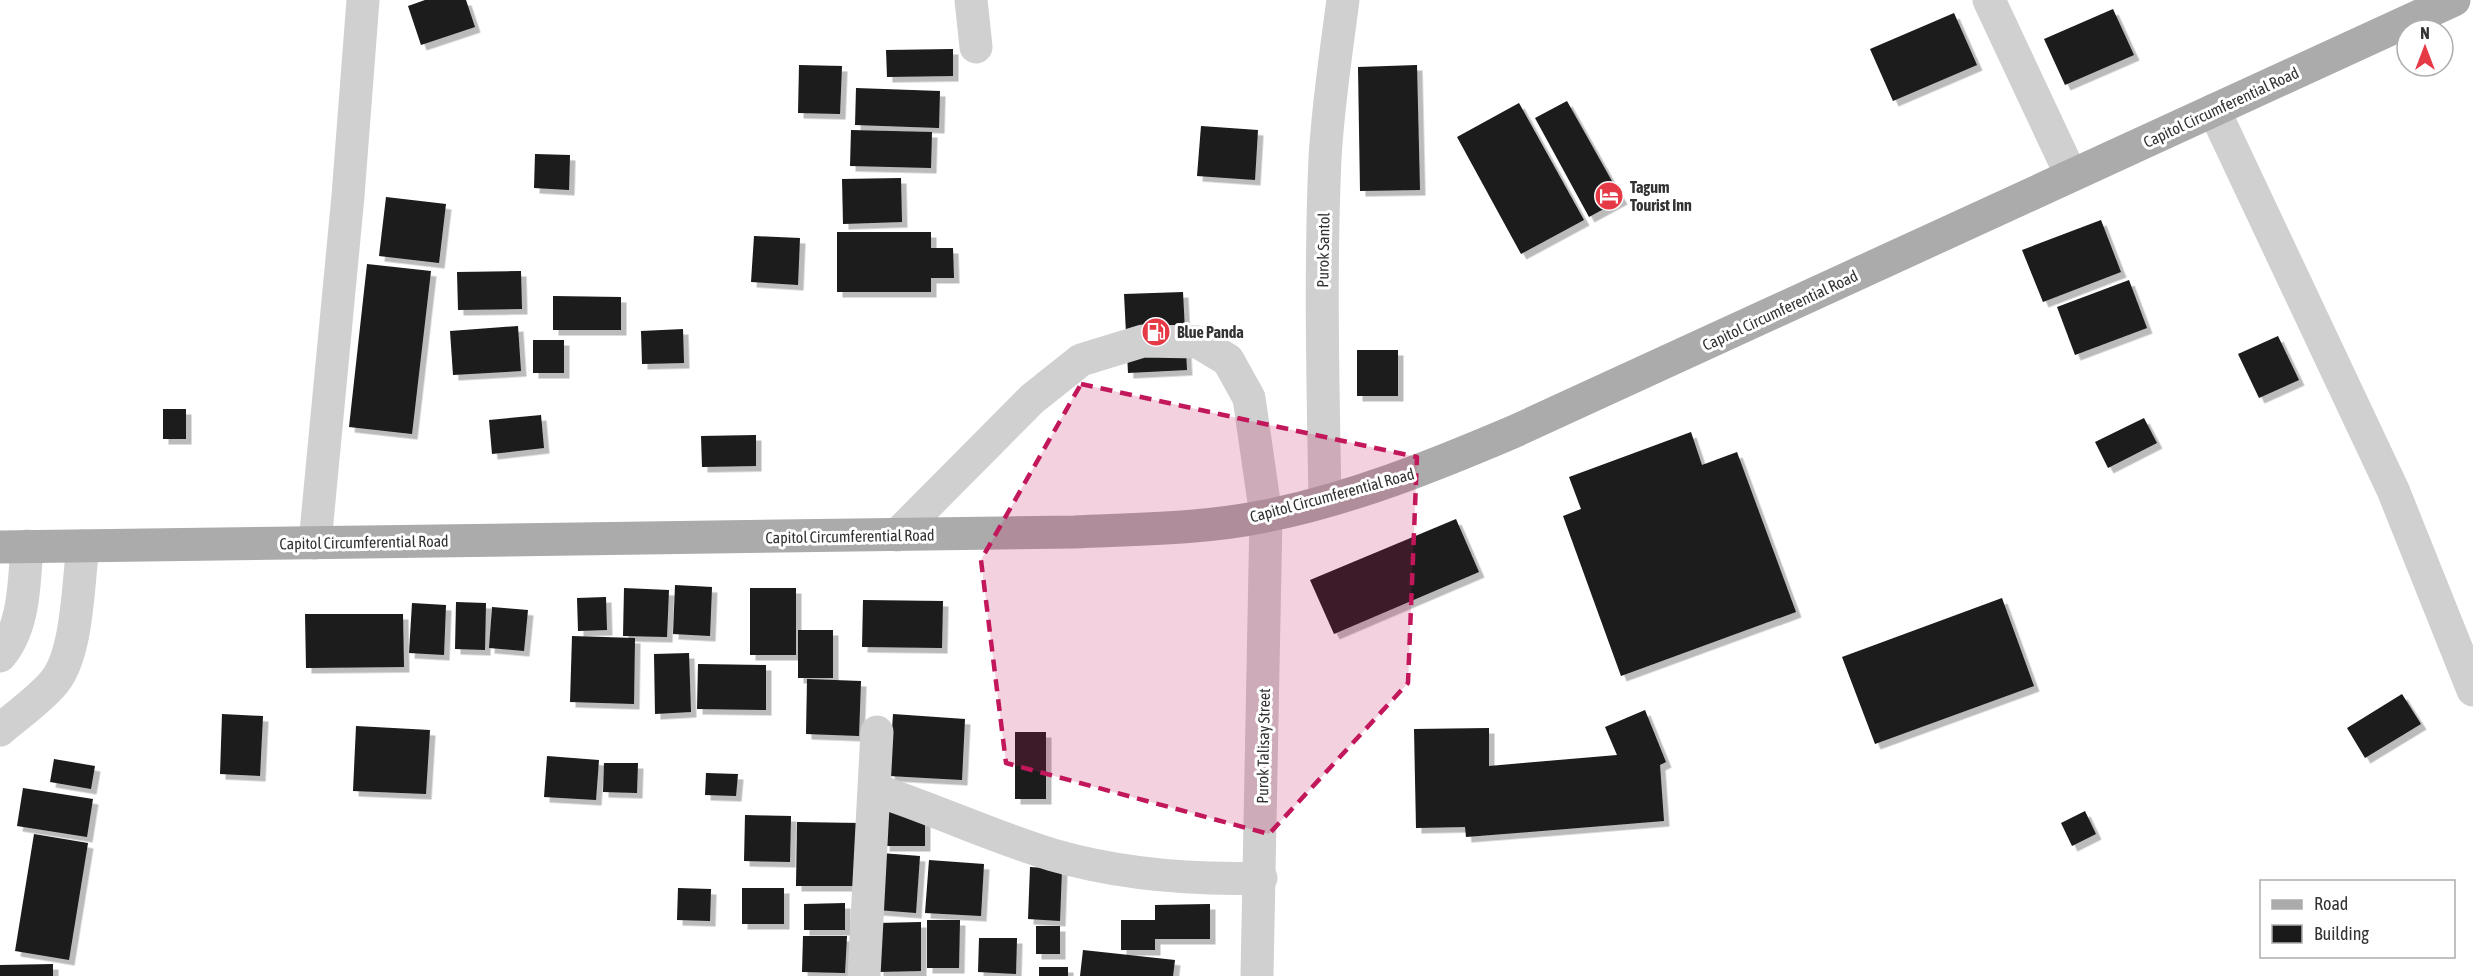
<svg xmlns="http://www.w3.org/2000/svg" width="2473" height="976" viewBox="0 0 2473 976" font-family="'Asap Condensed',sans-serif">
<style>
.building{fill:#1a1a1a;filter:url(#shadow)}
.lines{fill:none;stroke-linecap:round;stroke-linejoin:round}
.minor{stroke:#d0d0d0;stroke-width:33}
.major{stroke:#ababab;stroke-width:33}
.marked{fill:#c2185b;fill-opacity:0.2;stroke:#c2185b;stroke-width:4.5;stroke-dasharray:12 8;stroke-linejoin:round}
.labels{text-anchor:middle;stroke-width:6;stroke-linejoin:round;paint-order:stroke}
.street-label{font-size:16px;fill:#333;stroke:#fff}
.poi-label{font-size:16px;font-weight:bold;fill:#333;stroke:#fff;text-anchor:start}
</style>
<defs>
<filter id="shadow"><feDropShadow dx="5.5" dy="5.5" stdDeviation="0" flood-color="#0004"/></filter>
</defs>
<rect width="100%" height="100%" fill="#fff"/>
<path class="building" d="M425 0H466L475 27 421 45 408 6Z
M2113 9 2134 55 2065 85 2044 39Z
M1954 13 1977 65 1893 101 1870 49Z
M953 49V76L887 77 886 50Z
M799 65 842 66 840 114 798 113Z
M1417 65 1420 190 1360 191 1358 67Z
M856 88 940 91 939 128 855 125Z
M1567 101 1622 199 1589 217 1535 118Z
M1519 103 1584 220 1521 254 1457 137Z
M1201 126 1258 130 1255 180 1197 176Z
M851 130 932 132 931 168 850 166Z
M535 154 570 155 569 190 534 188Z
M901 178 902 222 843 224 842 179Z
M386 197 446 204 439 263 379 256Z
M2101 220 2121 272 2043 302 2022 250Z
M837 232H931V248H953L954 278H931V292H837Z
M754 236 800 238 798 285 751 282Z
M367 264 431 271 412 434 349 427Z
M521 271 522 309 458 310 457 272Z
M2129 280 2147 328 2075 355 2057 307Z
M1183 292 1187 370 1128 373 1124 294Z
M553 296 621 297V330H553Z
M518 326 521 371 453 375 450 331Z
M683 329 684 363 642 364 641 331Z
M2278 336 2299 380 2259 398 2238 354Z
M533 340H564V373H533Z
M1357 350H1398V396H1357Z
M163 409H186V439H163Z
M541 415 544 448 492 454 489 420Z
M2144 418 2157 443 2108 468 2095 442Z
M1691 432 1702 465 1737 452 1796 612 1621 676 1563 516 1581 509 1569 477Z
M756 435V466L702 467 701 436Z
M1456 519 1479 572 1334 634 1310 580Z
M675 585 712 587 710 636 673 634Z
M624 588 669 590 667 637 623 636Z
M750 588H796V655H750Z
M606 597 607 630 578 631 577 598Z
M2002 598 2034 686 1875 744 1842 657Z
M863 600 943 601 942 648 862 647Z
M456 602 486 603 485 650 455 649Z
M412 603 446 605 444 655 409 653Z
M492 607 528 610 524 651 489 648Z
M305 614H403L404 667 306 668Z
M798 630H833V678H798Z
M572 636 635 638 634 704 570 702Z
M689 653 691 712 655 714 654 654Z
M698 664 766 665V710L697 709Z
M807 679 861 681 859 736 806 734Z
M2402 694 2421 724 2365 758 2347 728Z
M1645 710 1666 762 1660 765 1664 821 1466 837 1465 827 1416 828 1414 729 1489 728V766L1617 755 1605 727Z
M222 714 263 716 260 776 220 774Z
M893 714 965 719 962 780 889 776Z
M356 726 430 730 426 794 353 791Z
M1015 732H1046V799H1015Z
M547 756 599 760 596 800 544 797Z
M54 759 95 766 91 789 50 782Z
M604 763H638L637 793 603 792Z
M706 773 738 774 736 796 705 795Z
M23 788 93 799 87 837 17 826Z
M885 808H925V846H884Z
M2085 811 2096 834 2072 846 2061 823Z
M745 815 791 816 790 862 744 861Z
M797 822 861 823 860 886H796Z
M34 834 88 843 69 960 15 951Z
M881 853 920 856 916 913 877 910Z
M929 860 984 864 981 916 925 913Z
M1030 867 1062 869 1060 921 1028 919Z
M678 888 711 889 710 921 677 920Z
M742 888H784V924H742Z
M845 903V930H804V904Z
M1210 904V939H1155V950H1121V920H1155V905Z
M927 920H960L959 968H927Z
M921 922V971L878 972 877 923Z
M1036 926H1060V954H1036Z
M803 936H847L845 973 802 972Z
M979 938H1017L1016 974 978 972Z
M1083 950 1175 960 1173 976H1080Z
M53 964V976H0V965Z
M1039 967H1068V976H1039Z"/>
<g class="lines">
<path class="minor" d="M971 0 976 47
M1989 0 2071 175
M2214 110 2393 490 2473 690
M1325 500C1323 386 1320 272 1325 158 1328 105 1336 53 1343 0
M897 535 1032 399 1081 360 1143 341 1198 342 1228 360 1249 398 1266 516 1257 976
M315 543 348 196 363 0
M0 656C25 626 24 583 27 546
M0 730C16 716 43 697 55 681 78 652 78 582 83 546
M877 732 874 788 890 795C945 814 997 838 1053 855 1119 874 1192 880 1261 878
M864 976 874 788"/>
<path class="major" d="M0 547 1074 532C1137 529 1203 529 1266 516 1351 499 1433 466 1513 432L2454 0"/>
</g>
<path class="marked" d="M1081 384 1417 457 1408 683 1269 834 1006 763 981 560Z"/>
<defs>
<g id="hotel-disc" transform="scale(1.5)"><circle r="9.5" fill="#e63946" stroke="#fff"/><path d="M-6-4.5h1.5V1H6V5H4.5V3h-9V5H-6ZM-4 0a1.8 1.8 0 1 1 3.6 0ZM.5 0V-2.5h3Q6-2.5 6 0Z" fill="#fff"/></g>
<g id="fuel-disc" transform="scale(1.5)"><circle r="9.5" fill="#e63946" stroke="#fff"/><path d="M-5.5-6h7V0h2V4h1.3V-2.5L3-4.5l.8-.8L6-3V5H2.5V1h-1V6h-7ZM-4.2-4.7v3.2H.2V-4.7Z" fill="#fff"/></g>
</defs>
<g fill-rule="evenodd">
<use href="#hotel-disc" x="1609" y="196"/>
<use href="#fuel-disc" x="1156" y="332"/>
</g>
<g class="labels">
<g class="street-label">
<text transform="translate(2221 107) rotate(-25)" y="6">Capitol Circumferential Road</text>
<text transform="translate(1323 250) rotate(-89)" y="6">Purok Santol</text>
<text transform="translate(1780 310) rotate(-25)" y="6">Capitol Circumferential Road</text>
<text transform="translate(1332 495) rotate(-15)" y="6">Capitol Circumferential Road</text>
<text transform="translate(850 536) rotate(-1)" y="6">Capitol Circumferential Road</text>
<text transform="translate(364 542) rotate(-1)" y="6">Capitol Circumferential Road</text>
<text transform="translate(1263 746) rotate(-89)" y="6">Purok Talisay Street</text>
</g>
<g class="poi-label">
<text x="1630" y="193">Tagum<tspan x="1630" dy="18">Tourist Inn</tspan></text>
<text x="1177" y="338">Blue Panda</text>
</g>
</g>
<rect x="2260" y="880" width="195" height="78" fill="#ffffff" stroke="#adadad" stroke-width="1.5"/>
<rect x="2272" y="900" width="30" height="9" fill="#ababab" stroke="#adadad" stroke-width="1.5"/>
<text x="2314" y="910" font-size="18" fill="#333333">Road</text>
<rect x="2272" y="925" width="30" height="18" fill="#1a1a1a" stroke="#adadad" stroke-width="1.5"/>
<text x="2314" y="940" font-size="18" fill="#333333">Building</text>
<g transform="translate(2425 48)"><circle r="28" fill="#ffffff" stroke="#adadad" stroke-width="1.5"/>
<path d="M0-4.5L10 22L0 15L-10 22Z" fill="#e63946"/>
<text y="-9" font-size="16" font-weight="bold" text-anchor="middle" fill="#333333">N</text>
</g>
</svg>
